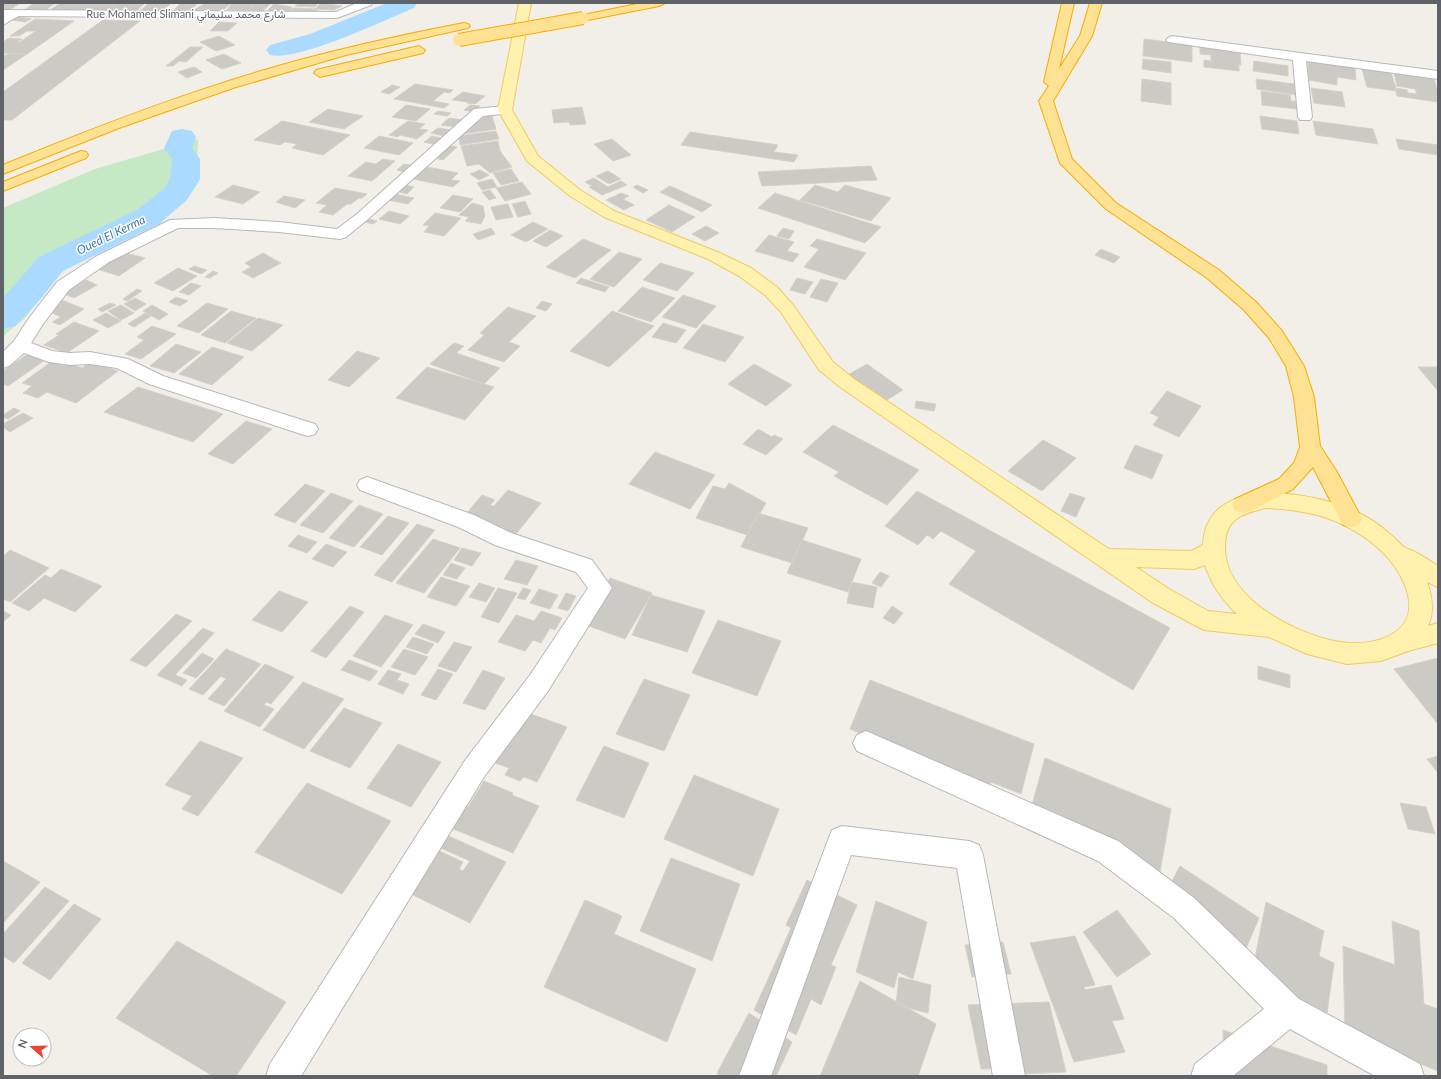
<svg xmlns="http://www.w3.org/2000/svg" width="1441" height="1079" viewBox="0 0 1441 1079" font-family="Lato,Vazirmatn,sans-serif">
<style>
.green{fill:#c5e8c5}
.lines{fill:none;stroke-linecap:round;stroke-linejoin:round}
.river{fill:#aadaff;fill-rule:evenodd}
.building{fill:#cccac5;stroke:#d6d1c6}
.street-casing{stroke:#b5b8bc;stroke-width:2}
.secondary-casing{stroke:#b6babf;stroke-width:2}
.primary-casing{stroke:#f2c960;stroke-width:2}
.highway-casing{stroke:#f9ab00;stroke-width:2}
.street{fill:#fff;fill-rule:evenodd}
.secondary{fill:#fff;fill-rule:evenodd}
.primary{fill:#fff2af;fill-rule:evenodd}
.highway{fill:#fde293;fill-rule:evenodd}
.highway-bridge-casing{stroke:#f9ab00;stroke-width:14;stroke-linecap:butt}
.highway-bridge{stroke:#fde293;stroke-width:12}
.labels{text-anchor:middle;stroke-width:3;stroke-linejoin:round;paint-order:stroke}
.far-street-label{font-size:11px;fill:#5f6368;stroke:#fff}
.far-water-label{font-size:12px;font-style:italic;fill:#4174aa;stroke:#fff}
</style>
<rect width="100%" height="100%" fill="#f1efe8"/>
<path class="green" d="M198 139 197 171 171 207 128 235 65 266 24 319 3 336V208L95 169Z"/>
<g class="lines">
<path class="river" d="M387 3H417L414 8C385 20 297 62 270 55L266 50 270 45 310 34Z
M182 129 192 131 196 137 192 148 200 159V179L187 200 159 224 63 271 38 302 15 326 3 329V298L39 257 137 210 165 188 170 179 172 159 164 148 172 131Z"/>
</g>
<path class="building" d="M5 3H20L8 11H3V4Z
M34 3H55L44 11H23Z
M60 3H97L87 11H49Z
M97 3H116L106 11H87Z
M116 3H145L136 11H106Z
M149 3H171L163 11H140Z
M181 3H198L190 11H173Z
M232 3H256L248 10H227Z
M256 3H264L270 4 262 12 248 10Z
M299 3H318L315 7 295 6Z
M321 3 342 6 334 10 315 9Z
M204 4H230L221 12 192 11Z
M274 4 292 7 290 11H267Z
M294 8 315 9 322 13 290 11Z
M19 17 31 19 25 22 12 20Z
M35 19 74 21 27 54 3 53V42L9 38 22 39 17 42H20L36 31H27L19 36H10Z
M103 20 140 21 12 120H3V92Z
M219 22 237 23 228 31H210Z
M219 36 235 45 216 51 200 42Z
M1144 39 1192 45V62L1143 56Z
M190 47H203L186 62 179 61 173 66H166Z
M1200 47 1240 52 1241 65 1239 64V71L1204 67V60L1211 61V55L1200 54Z
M12 53 27 54 3 70V56Z
M224 54 241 63 222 69 206 60Z
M1143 59 1171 62V73L1142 69Z
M1254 61 1288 66V76L1253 71Z
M1308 62 1355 68 1356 80 1337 77V85L1309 80Z
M194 67 202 72 187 78 178 72Z
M1362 69 1391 73 1397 91 1367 87Z
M1394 73 1434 79 1438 94 1436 96 1438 102 1397 96 1395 88 1407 90 1408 93 1417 94 1415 89 1397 86Z
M1142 79 1171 83V105L1141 101Z
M1256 79 1294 84 1295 95 1257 89Z
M415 84 453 90 450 93 444 92 433 101 449 104 444 108 394 99Z
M392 85 400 87 389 94 381 92Z
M1311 88 1342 92 1345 107 1314 103Z
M1261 91 1290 95 1291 101H1295L1297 109 1262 105Z
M463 92 485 96 475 104 467 103 469 102 452 100Z
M406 105 430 109 416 121 392 117Z
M470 105 480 106 474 112 464 110Z
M582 107 586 124 570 125 569 122 554 123 552 110Z
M328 109 363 116 344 129 309 122Z
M438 111 451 113 447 116 434 114Z
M491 113 496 129 463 134 462 131 468 130 467 126 479 114Z
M1260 116 1297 121 1299 134 1262 129Z
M449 118 463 120 455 127 441 125Z
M282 121 350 135 323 155 292 148 297 144 285 142 280 145 254 140Z
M408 121 425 124 419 129 428 130 417 139 400 135 398 137 389 135Z
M1313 121 1373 129 1378 144 1316 135Z
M438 128 451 130 444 136 431 133Z
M496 131 499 139 460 145 459 136Z
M690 132 778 145 774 152 798 155 794 162 681 145Z
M379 136 413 143 399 155 364 148Z
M432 136 444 139 437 145 424 142Z
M612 139 631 155 613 161 594 144Z
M1396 139 1438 145V155L1399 149Z
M498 141 500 151 512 167 490 173 479 164 467 166 461 146Z
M445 145 457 147 443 160 431 157Z
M383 159 395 161 372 181 348 176 366 162 376 164Z
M404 164 410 165 403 172 397 170Z
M422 166 458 173 451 180 460 181 453 187 408 178Z
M871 166 877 180 762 186 758 172Z
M511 169 519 181 501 185 493 173Z
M480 170 489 175 479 180 470 174Z
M608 171 621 179 609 184 596 176Z
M594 178 608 187 621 181 627 185 602 195 589 187 592 186 585 182Z
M492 179 497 187 482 190 477 183Z
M522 182 531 194 505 201 496 188Z
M233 185 260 192 243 204 215 197Z
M404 185 414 187 407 194 396 191Z
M637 185 648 190 643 193 633 187Z
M815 185 838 192 845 185 891 198 871 221 800 200Z
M670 186 712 205 702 212 660 192Z
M335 188 367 194 362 198H359L351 204H347L333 215 319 212 327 205 316 203Z
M490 190 496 198 489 200 482 192Z
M621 193 629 196 623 199 634 205 624 210 606 200Z
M775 193 881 227 865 243 758 208Z
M395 194 414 198 408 204 388 200Z
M453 195 473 199 460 212 440 208Z
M284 196 305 200 295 208 276 202Z
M525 201 531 214 518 217 512 204Z
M472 203 483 206 485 216 481 224 465 221 469 217 459 215Z
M508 204 513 217 496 220 491 207Z
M669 205 695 217 672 232 646 220Z
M389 211 409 216 400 224 379 219Z
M435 213 461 218 444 236 424 232 429 226 423 225Z
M369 219 377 221 373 224 364 222Z
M533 222 548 229 526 242 511 235Z
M706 226 719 233 705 241 692 234Z
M491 228 495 234 478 240 473 234Z
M783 228 794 231 789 239 777 236Z
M550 230 563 236 546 247 533 241Z
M769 235 794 242 787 251 799 254 793 262 755 251Z
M583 239 611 250 575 278 546 267Z
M817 239 866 253 845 280 804 267 819 249 810 246Z
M1101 249 1120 257 1114 263 1095 255Z
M123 252 145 258 119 276 97 269Z
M619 252 642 259 614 287 590 279Z
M263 253 281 263 253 278 242 272 251 267 245 263Z
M660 263 694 273 677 291 643 280Z
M194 266 207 270 201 274 189 269Z
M178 268 197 276 173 291 154 283Z
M213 271 218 273 210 278 205 277Z
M581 278 609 287 605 292 576 283Z
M797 278 813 282 805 294 790 290Z
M821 279 838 283 827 302 810 297Z
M86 280 97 285 74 298 62 293Z
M191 283 201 286 189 295 179 292Z
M642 287 675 298 651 322 618 311Z
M137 289 142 291 127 301 123 299Z
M683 295 716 306 696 328 662 317Z
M176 297 188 301 180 306 169 302Z
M135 298 146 304 135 311 124 304Z
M62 300 84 309 60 325 52 322 61 317 48 311Z
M542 301 552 304 546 311 536 308Z
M110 303 116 305 102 312 98 309Z
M207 303 228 309 199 333 177 326Z
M121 305 134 313 121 320 108 311Z
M152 305 168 314 159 320 143 311Z
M508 307 536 316 509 342 520 346 504 362 468 350 484 335 480 333Z
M231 311 256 318 225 343 201 335Z
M612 311 654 326 609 367 570 351Z
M106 313 121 321 108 328 93 320Z
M145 313 151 316 134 327 128 324Z
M258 318 283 325 252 351 227 343Z
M74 322 99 331 67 353 44 345 59 335 56 334Z
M663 323 686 330 676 343 652 337Z
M703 324 744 337 725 362 683 348Z
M152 326 176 334 141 359 125 354 144 340 137 337Z
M454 343 464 346 456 353 500 368 484 384 430 364Z
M176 344 201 352 174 373 150 366Z
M212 347 244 357 212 385 179 374Z
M357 351 380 358 349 387 328 380Z
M28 354 45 360 8 386 3 384V371Z
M51 362 63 366 67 363 82 368 91 362 118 371 76 403 47 392 38 398 23 393 32 386 22 383Z
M754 364 792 385 766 406 728 384Z
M867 364 903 390 882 403 846 376Z
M427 367 494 387 465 420 396 398Z
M1418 367H1438V391Z
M138 387 223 414 193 442 104 412Z
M1167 391 1201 406 1179 437 1153 425 1159 417 1150 413Z
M916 401 936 404 934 411 915 408Z
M14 408 20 411 8 419 3 417V415Z
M23 413 33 418 10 432 3 427V424Z
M246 421 272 429 233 464 208 454Z
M833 425 919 470 887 505 834 476 839 472 803 452Z
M758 429 772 437 774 435 783 439 766 455 743 444Z
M1043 440 1076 458 1042 491 1008 471Z
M1135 445 1163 455 1152 479 1124 468Z
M655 452 715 475 690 509 629 484Z
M729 483 766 503 747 535 696 518 713 486 725 489Z
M305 484 325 491 295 523 274 515Z
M508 490 541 503 516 534 466 514 482 495 495 500 490 505 494 506Z
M917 491 1170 628 1133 690 949 584 976 551 941 531 933 539 927 535 918 545 885 526Z
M331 493 353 501 323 533 300 525Z
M1070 493 1085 498 1076 517 1061 511Z
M359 505 383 514 354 547 329 538Z
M758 513 808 528 792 563 741 547Z
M388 516 409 523 382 555 360 547Z
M417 524 435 530 392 582 374 575Z
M298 535 317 542 307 553 288 546Z
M433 539 460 548 424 593 396 583Z
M802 540 861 559 848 592 787 573Z
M326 544 347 552 333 567 312 559Z
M462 548 481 553 472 566 454 560Z
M10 550 49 568 10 602 3 599V556Z
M516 560 538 566 527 585 504 579Z
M451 563 465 568 457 579 443 575Z
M61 569 102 586 75 612 44 598 29 611 12 603 45 575 51 578Z
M880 572 889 576 881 587 872 583Z
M441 577 470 586 456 606 427 597Z
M610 578 652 593 625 639 586 625Z
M851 582 877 587 873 608 847 603Z
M479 583 495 588 486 602 469 597Z
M498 588 517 593 499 623 481 617Z
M523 588 531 590 525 600 517 598Z
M539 589 558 595 550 609 530 603Z
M279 591 308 602 282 632 252 620Z
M566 593 576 596 568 611 558 608Z
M651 595 705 611 687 652 632 635Z
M350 606 364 612 326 658 311 651Z
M892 606 903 613 894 624 883 618Z
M3 611 11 615 3 622Z
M541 611 562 618 555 630 550 628 541 643 533 640 525 651 498 642 516 615 534 621Z
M176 614 192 621 146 667 130 660Z
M385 615 413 625 381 667 353 656Z
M718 620 781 641 757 696 692 673Z
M423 624 445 632 438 643 415 634Z
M203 628 214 633 175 675 187 680 182 686 157 675Z
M413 637 434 644 427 654 406 647Z
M454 642 472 647 456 672 438 666Z
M226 649 261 664 224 706 208 699 226 679 221 676 203 695 189 689Z
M404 649 428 657 415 675 391 667Z
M202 653 214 659 196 678 183 673Z
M1438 658V723H1437L1394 669Z
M349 660 378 671 370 681 341 670Z
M265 664 294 677 271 704 266 702 264 705 274 709 260 727 224 711Z
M1258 666 1290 675V688L1258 679Z
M438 669 453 674 436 700 421 695Z
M388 670 401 674 397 680 409 684 403 694 378 684Z
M483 670 505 678 485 710 463 703Z
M644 679 690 695 664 751 616 734Z
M870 680 1034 744 1021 794 991 782 989 786 850 729Z
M303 682 344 699 304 749 263 730Z
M344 708 382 723 350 768 310 751Z
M520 710 567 727 537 782 524 777 520 781 505 775 509 768 490 761Z
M200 741 243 758 198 816 182 809 192 796 165 785Z
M398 744 441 762 411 807 367 788Z
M604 746 649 763 624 818 576 800Z
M1438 756V773L1427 759Z
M1045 758 1171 809 1159 878 1032 805Z
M694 775 779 809 753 876 664 839Z
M484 781 513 793 512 795 539 806 513 853 451 828 464 806 468 807Z
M307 783 391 821 342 894 255 852Z
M1400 803 1426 807 1435 834 1408 829Z
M442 833 506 862 470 923 407 892 435 849 463 862 459 869 463 871 470 861 434 845Z
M671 858 740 884 712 961 640 931Z
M3 861 40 882 3 923Z
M1180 866 1259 918 1241 960 1160 904Z
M807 880 857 905 831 965 836 967 821 1005 811 999 796 1035 754 1010 791 928 786 925Z
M45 887 69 901 14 963 3 956V934Z
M585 900 622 916 614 934 696 969 667 1042 544 987Z
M876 901 927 922 913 979 898 972 894 988 856 972Z
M1266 902 1324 931 1319 956 1334 963 1327 1013 1252 974Z
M74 904 101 919 50 980 22 963Z
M1117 910 1151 954 1117 977 1083 932Z
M1392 921 1419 931 1424 1004 1438 1009V1071L1345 1033 1343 946 1395 965Z
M1075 936 1095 985 1084 987 1085 990 1111 985 1124 1019 1112 1021 1125 1052 1074 1062 1030 943Z
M177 941 286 1002 236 1076H213L116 1018Z
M1003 942 1011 974 972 977 965 945Z
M899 977 931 985 928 1013 896 1005Z
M860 981 936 1024 918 1076H820Z
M1049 1002 1066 1072 1022 1074 1021 1068 981 1069 968 1005Z
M749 1013 792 1042 776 1076H720L717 1073Z
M1223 1030 1327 1065V1076H1224Z"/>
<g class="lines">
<g class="street-casing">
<path id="street" d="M16 10 20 11 22 13 20 15 3 25V17Z
M1172 36 1438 71V79L1306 61 1312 117 1310 120H1300L1298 117 1293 60 1168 42 1166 40 1168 38Z
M505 106 510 107 512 110 510 113 483 116 367 220 346 237 340 239 279 232 214 228H178L109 262 69 290 43 324 31 343 52 351 70 353 90 352 128 359 163 376 315 424 318 429 315 434 308 436 301 434 149 384 117 368 90 364 70 365 49 362 24 353 9 366 3 368V352L14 341 29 318 57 282 97 256 170 220 214 218 279 222 337 229 357 214 474 109Z
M367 477 474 515 511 533 592 560 612 588 548 691 484 777 301 1076H266L270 1064 466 759 530 675 588 588 576 572 495 545 458 527 360 490 357 485 360 480Z
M866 731 1118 841 1194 898 1299 999 1420 1064 1424 1076H1375L1290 1029 1233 1076H1191L1195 1064 1264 1009 1174 918 1098 861 857 751 853 743 857 735Z
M842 826 969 841 979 845 983 855 1025 1076H993L957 868 851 855 771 1076H739L828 840 832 830Z"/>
</g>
<g class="secondary-casing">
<path id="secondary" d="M357 3H373L371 5 337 18 3 16V10L336 12Z"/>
</g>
<g class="primary-casing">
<path id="primary" d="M519 3H531L512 110 538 156 580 190 614 211 720 253 751 268 777 287 793 305 833 362 854 379 1109 549 1191 551 1203 545C1206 472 1313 492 1355 511 1368 517 1380 525 1391 535 1396 538 1399 544 1404 547 1407 549 1412 550 1415 552 1423 556 1430 561 1438 566V587L1427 582C1432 596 1435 611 1428 626L1438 623V643L1408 651 1381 661 1347 664 1307 654 1269 637 1204 630 1153 603 840 387 819 370 781 312 765 295 739 276 708 259 604 217 570 196 527 161 498 110ZM1266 508C1296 509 1327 514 1353 530 1373 541 1394 560 1403 581 1426 630 1381 648 1340 642 1296 635 1224 598 1225 547 1225 518 1242 514 1266 508ZM1205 565C1211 584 1222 600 1237 614L1208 611 1169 589 1136 567 1194 569Z"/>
</g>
<g class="highway-casing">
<path id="highway" d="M642 3H665L659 6 583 21 577 18 583 15Z
M1062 3H1074L1059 69 1080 36 1090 3H1102L1092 36 1053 101 1072 159 1116 203 1219 270 1256 302 1282 331 1304 366 1314 397 1320 446 1337 472 1362 519 1359 525 1351 527 1343 525 1313 467 1293 489 1251 511 1243 513 1235 511 1232 505 1235 499 1279 479 1294 463 1300 447 1294 397 1286 366 1269 338 1244 310 1207 278 1106 209 1060 163 1039 101 1049 86 1044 82Z
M464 23 468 24 470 26 468 28 346 55 233 88 119 128 3 174V165C88 130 173 97 261 71 328 51 396 36 464 23Z
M419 46 425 50 423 53 320 77 314 73 316 70Z
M81 151 86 152 88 155 86 158 3 191V182Z"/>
</g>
<use href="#street" class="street"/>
<use href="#secondary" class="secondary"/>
<use href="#primary" class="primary"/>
<use href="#highway" class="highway"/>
<g class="highway-bridge-casing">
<path id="highway-bridge" d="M459 40 583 18"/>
</g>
<use href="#highway-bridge" class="highway-bridge"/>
</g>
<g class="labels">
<g class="far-street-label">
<text x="186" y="18">Rue Mohamed Slimani شارع محمد سليماني</text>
</g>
<g class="far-water-label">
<text transform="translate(111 235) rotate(-26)" y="4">Oued El Kerma</text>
</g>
</g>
<rect width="1441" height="1079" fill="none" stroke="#5f6368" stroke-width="8"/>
<g transform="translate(32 1047) rotate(290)"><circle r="19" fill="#ffffff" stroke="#bfc1c3"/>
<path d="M0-3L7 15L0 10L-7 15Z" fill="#ea4335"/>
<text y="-6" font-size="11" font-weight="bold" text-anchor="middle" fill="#5f6368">N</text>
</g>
</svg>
